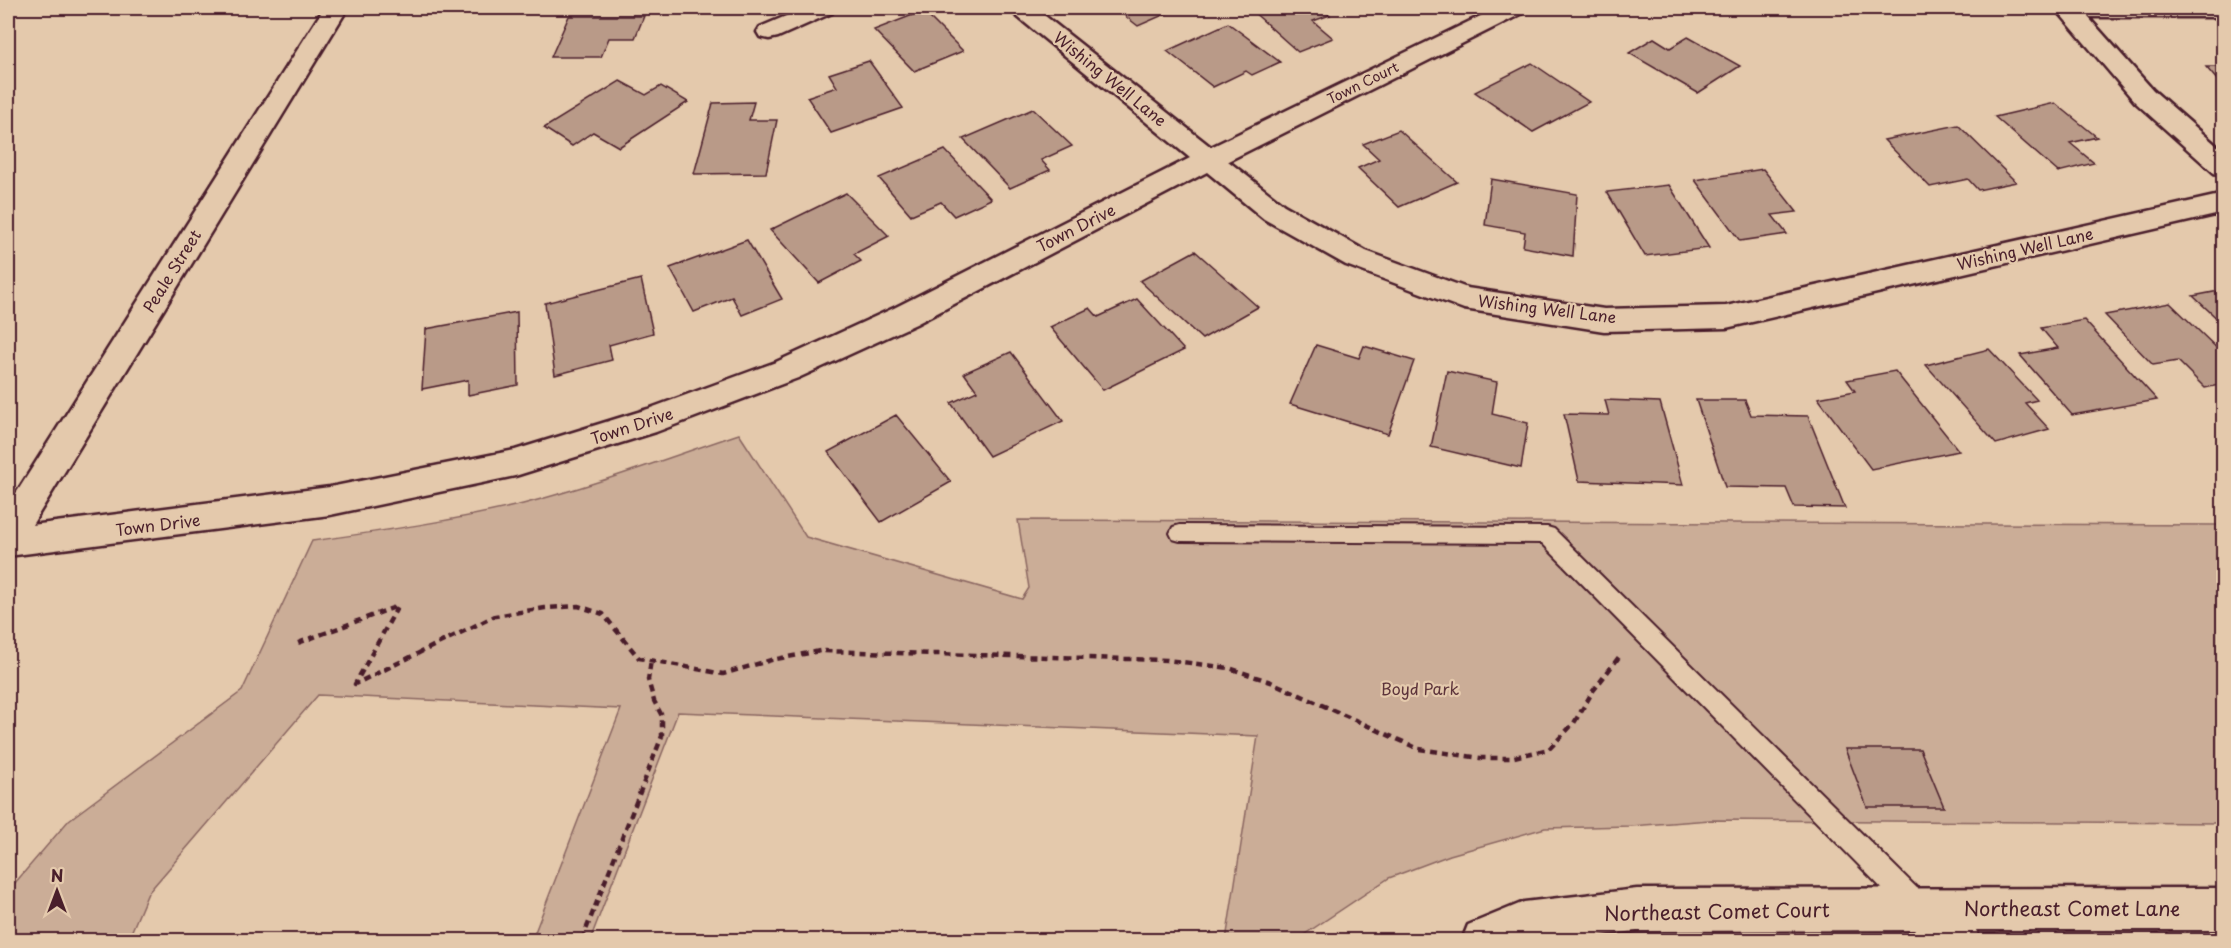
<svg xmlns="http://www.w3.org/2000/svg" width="2231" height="948" viewBox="0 0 2231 948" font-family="'Playpen Sans',sans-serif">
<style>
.green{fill:#cbad97;stroke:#8a6661;stroke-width:1.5}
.building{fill:#b99a88;stroke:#4a1f2b;stroke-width:1.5}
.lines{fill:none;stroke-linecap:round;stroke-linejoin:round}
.lane-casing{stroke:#4a1f2b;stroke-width:4}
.street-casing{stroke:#4a1f2b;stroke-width:5}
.path{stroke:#4a1f2b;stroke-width:4.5;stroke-dasharray:7 5;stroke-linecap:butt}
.lane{fill:#e4c9ac;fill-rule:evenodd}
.street{fill:#e4c9ac;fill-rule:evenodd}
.labels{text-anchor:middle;stroke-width:4.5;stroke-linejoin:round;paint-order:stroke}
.far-street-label{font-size:14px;fill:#4a1f2b;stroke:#e4c9ac}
.street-label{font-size:16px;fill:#4a1f2b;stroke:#e4c9ac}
.park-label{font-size:16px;fill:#5d343b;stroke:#e4c9ac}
.near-street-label{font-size:20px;fill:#4a1f2b;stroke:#e4c9ac}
</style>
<rect width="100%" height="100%" fill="#e4c9ac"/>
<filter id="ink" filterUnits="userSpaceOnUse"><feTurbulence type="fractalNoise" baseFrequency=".0167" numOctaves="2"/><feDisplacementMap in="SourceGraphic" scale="12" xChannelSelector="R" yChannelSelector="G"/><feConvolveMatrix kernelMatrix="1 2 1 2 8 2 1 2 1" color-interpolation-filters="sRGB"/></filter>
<g filter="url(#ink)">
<path class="green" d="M739 434 806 537 1022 599 1029 588 1018 520 2223 525V823L1710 820 1631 826 1545 828 1450 855 1389 878 1296 940H1226L1258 736 678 712 590 940H532L621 709 318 695 148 893 128 940H8V891L69 820 242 691 312 541C383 531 453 521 523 504 596 485 667 458 739 434Z"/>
<path class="building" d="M1115 8H1179L1138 26Z
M1254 8H1321L1330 15 1313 21 1333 38 1298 52 1250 9Z
M923 11 963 51 914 71 874 30Z
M569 16H644L635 38H609L601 57H551Z
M1228 23 1280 62 1252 75 1246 71 1213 87 1167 51Z
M1688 37 1740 66 1698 93 1629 53 1654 38 1670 48Z
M869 61 903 108 831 133 807 97 837 87 829 74Z
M1532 63 1589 102 1533 132 1475 92Z
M2206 67H2224V88Z
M620 81 646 95 661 86 688 102 619 147 593 132 572 146 544 128Z
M754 102 749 120H777L766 173 694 174 713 103Z
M2055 103 2097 137 2070 143 2094 163 2058 172 1995 117Z
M1033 109 1072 146 1041 160 1050 170 1010 188 963 139Z
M1958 125 2016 182 1978 190 1968 179 1930 187 1884 140Z
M1399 130 1457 182 1399 207 1358 168 1379 159 1363 144Z
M945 150 991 199 954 216 941 202 911 215 879 178Z
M1763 169 1797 212 1772 215 1787 234 1740 241 1695 180Z
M1491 179 1577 194 1573 256 1523 247 1525 232 1485 225Z
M1669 185 1709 248 1645 256 1607 192Z
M846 193 889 236 854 254 861 261 819 283 770 230Z
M747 240 782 299 742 315 732 297 694 312 670 268Z
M1195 251 1258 307 1202 339 1140 281Z
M641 279 653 333 609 345 612 360 555 375 545 303Z
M2224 290V325L2193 296Z
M1137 299 1184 350 1103 390 1050 327 1090 308 1098 317Z
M2170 303 2224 355V384L2205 388 2178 361 2153 365 2105 315Z
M517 312 518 385 468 395V380L422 389 426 329Z
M2084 320 2157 400 2072 415 2020 355 2058 348 2041 328Z
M1316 345 1359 358 1364 346 1414 361 1388 434 1290 404Z
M1989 349 2037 400 2025 403 2049 429 1996 444 1926 365Z
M1011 352 1063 421 989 456 951 403 977 391 964 373Z
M1447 371 1497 382 1492 414 1528 423 1521 468 1431 447Z
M1895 371 1959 451 1871 469 1818 398 1855 391 1847 380Z
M1605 400 1660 402 1683 485 1579 481 1564 414 1609 415Z
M1696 400H1745L1751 415 1808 416 1845 508 1794 507 1786 488 1725 487Z
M896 415 951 482 881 522 828 452Z
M1845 749H1920L1944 807H1867Z"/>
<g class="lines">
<g class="lane-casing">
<path id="lane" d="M1180 525 1547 527 1554 529 1927 898 1930 907 1927 916 1918 919 1909 916 1542 543 1180 541 1173 539 1170 533 1173 527Z"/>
</g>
<g class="street-casing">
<path id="street" d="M324 8H348L32 525 330 487 515 450 648 409 776 362 894 308 1190 158 1013 13 1009 8H1035L1211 147 1497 8H1527L1523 13 1228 161 1284 205 1366 251 1467 288 1604 309 1726 306 2224 194V213L1726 328 1604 331 1464 309 1346 265 1264 219 1207 172 916 324 798 378 656 432 515 476 330 515 8 556V506Z
M805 8H836L832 13 778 37 769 39 760 37 757 32 760 27Z
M2055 8H2224V17H2088L2153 90 2224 152V176L2214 173 2135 102Z
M2224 888V930H1976L1980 940H1926L1914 930 1637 931 1553 940H1462L1468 925 1524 902 1637 889Z"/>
</g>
<path class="path" d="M298 643 398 606 355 684 495 616 545 608 578 606 603 614 639 658 723 674 771 660 820 651 1167 660 1229 668 1271 682 1419 749 1480 758H1510L1549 749 1574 723 1593 691 1619 657
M582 940 662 736V716L654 701 648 680 651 660"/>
<use href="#lane" class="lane"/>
<use href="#street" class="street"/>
</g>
</g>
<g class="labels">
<g class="far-street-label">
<text transform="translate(1363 83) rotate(-26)" y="5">Town Court</text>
</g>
<g class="street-label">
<text transform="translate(1110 79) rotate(39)" y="6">Wishing Well Lane</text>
<text transform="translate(1076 228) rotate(-27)" y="6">Town Drive</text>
<text transform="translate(2025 249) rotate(-13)" y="6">Wishing Well Lane</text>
<text transform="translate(172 271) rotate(-58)" y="6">Peale Street</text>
<text transform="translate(1547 309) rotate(7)" y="6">Wishing Well Lane</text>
<text transform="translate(632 426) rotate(-18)" y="6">Town Drive</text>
<text transform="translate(158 525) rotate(-7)" y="6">Town Drive</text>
</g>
<g class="park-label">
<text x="1420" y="695">Boyd Park</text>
</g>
<g class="near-street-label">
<text x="2072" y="916">Northeast Comet Lane</text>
<text transform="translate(1717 912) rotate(-1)" y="7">Northeast Comet Court</text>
</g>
</g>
<rect width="2231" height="948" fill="none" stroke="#e4c9ac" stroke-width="30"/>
<rect x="15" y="15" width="2201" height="918" fill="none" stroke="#4a1f2b" stroke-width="2" filter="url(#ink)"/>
<g transform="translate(57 891)" stroke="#e4c9ac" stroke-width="4.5" paint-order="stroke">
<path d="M0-4.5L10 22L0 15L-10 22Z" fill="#4a1f2b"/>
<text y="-9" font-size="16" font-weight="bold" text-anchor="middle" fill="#4a1f2b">N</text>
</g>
</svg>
